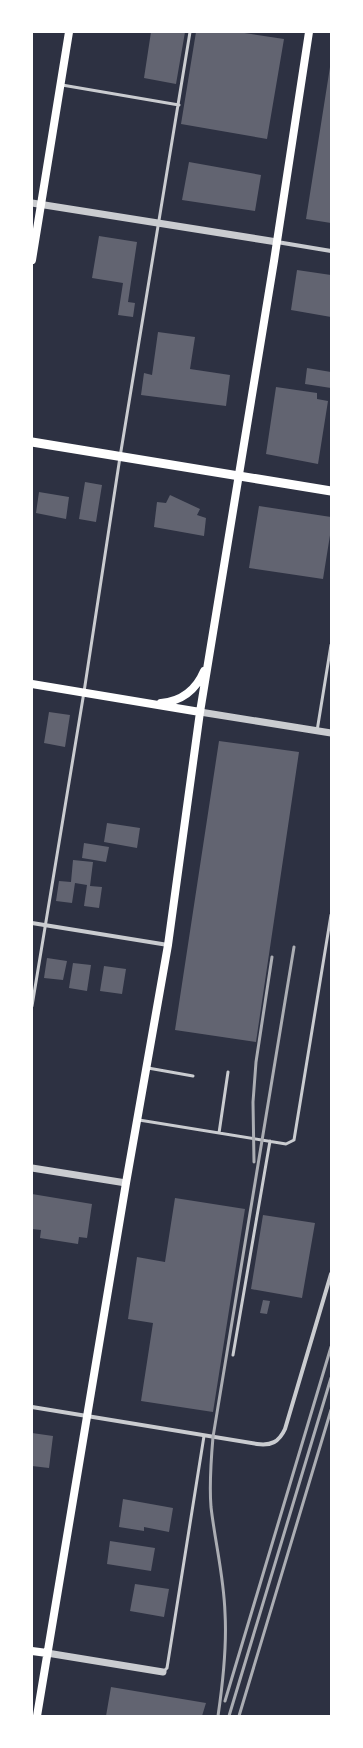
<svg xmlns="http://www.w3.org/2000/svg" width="363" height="1748" viewBox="0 0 363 1748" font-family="Overpass,sans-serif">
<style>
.building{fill:#626471}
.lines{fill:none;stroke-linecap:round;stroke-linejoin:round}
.service{stroke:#caccd0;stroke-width:3}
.minor{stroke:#caccd0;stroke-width:4}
.tertiary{stroke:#caccd0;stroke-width:7}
.secondary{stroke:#fff;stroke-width:8}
.primary{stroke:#fff;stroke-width:9}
.rail{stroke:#abadb3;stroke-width:3}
</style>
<rect width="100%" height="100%" fill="#2d3142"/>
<path class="building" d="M151 32H185L176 84 144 78Z
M196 32H238L284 39 267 139 181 124Z
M330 67H331V223L306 219Z
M189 162 261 175 255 211 182 200Z
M99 236 137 242 128 302 135 303 133 317 118 315 123 283 92 278Z
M297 270 331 275V317L291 310Z
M158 332 195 337 190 369 230 375 226 406 141 395 144 373 152 375Z
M307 368 331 372V388L305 384Z
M276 387 317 393V399L328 401 318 464 266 454Z
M85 482 102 485 96 522 79 519Z
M39 492 69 497 66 519 36 513Z
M170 495 200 509 197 515 206 518 204 536 154 527 157 502 166 503Z
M259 506 331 517V529L323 579 249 568Z
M49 712 70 715 65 747 44 743Z
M219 741 299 752 256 1042 175 1030Z
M107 823 140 828 137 848 104 842Z
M84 843 109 847 106 862 82 858Z
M73 860 93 862 90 886 102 887 99 908 84 906 87 885 75 883 72 903 56 901 59 881 71 882Z
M47 958 67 961 63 980 44 978Z
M73 963 91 965 87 991 69 988Z
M104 966 126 969 122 994 100 991Z
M32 1194 92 1204 87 1238 79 1237 78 1244 40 1238 41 1230 32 1229Z
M175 1198 245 1209 213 1412 141 1401 153 1323 128 1319 137 1257 165 1262Z
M263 1215 315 1223 302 1298 251 1289Z
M263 1300 270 1301 267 1314 260 1313Z
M32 1433 53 1436 49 1468 32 1466Z
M123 1499 173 1508 169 1532 144 1527V1531L119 1527Z
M110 1541 155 1548 151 1571 107 1564Z
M135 1584 169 1589 164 1617 130 1611Z
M111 1687 206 1703 202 1716H106Z"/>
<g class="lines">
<path class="service" d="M62 85 179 105
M317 731 331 645
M32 1006 84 692 120 457 190 32
M148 1068 193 1076
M139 1120 286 1144 294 1140 331 915
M219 1133 228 1072
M233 1355 270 1141
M164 1671 167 1668 204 1436"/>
<path class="minor" d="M277 242 331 251
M32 923 168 945
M32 1407 257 1444C271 1446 279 1442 285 1429L331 1274"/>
<path class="tertiary" d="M32 203 277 242
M200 712 331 733
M32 1168 126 1183
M47 1653 163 1672"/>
<path class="secondary" d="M32 260 69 32
M32 684 200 712
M161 703C182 701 196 690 204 671
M32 1651 47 1653
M37 1716 126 1183 168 945 200 712 274 261 309 32"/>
<path class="primary" d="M32 442 331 491"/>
<path class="rail" d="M254 1162 253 1102 256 1062 272 957
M225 1701 331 1347
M218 1716C223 1682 227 1647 225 1613 224 1577 215 1542 211 1507 209 1483 211 1460 213 1437L294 947
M229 1716 331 1378
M239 1716 331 1410"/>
</g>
<rect width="363" height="1748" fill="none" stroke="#ffffff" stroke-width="66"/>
</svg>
